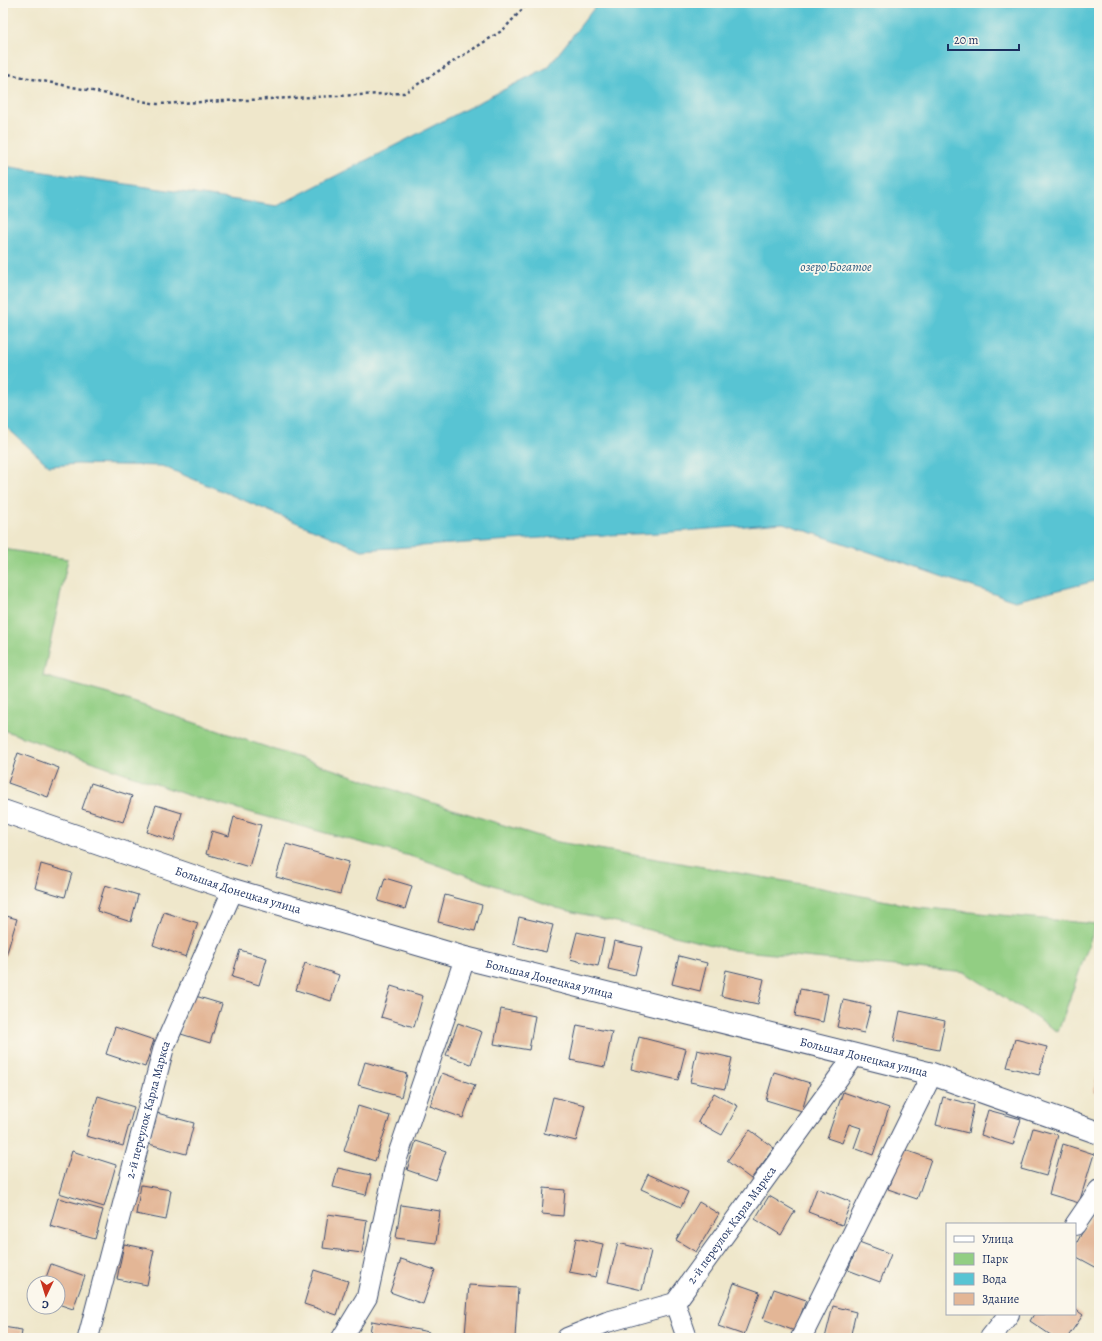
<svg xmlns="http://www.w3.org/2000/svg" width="1102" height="1341" viewBox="0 0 1102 1341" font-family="Alegreya,serif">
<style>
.green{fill:#92ce83;stroke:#567e70}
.water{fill:#58c4d3;stroke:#3a7a98}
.building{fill:#e3b696}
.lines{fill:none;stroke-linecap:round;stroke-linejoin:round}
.street-casing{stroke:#3b4b6e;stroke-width:22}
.secondary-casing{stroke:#3b4b6e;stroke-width:24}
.path{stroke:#3b4b6e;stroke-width:2.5;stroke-dasharray:3 3;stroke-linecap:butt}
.street{stroke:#fff;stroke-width:20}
.secondary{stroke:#fff;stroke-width:22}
.labels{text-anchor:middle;stroke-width:3.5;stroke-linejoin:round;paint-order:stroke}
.street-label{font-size:12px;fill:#1b2f5e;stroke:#fbf7ec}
.water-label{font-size:13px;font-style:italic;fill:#2d5c81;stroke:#fbf7ec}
</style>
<rect width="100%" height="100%" fill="#fbf7ec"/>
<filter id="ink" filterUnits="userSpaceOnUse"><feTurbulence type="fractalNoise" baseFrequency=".025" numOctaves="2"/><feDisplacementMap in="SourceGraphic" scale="8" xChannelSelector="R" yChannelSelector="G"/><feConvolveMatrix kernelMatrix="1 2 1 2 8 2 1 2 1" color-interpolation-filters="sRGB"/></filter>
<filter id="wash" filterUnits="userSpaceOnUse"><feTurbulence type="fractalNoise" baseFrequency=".012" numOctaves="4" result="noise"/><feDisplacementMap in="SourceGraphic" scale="16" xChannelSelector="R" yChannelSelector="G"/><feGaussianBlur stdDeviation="0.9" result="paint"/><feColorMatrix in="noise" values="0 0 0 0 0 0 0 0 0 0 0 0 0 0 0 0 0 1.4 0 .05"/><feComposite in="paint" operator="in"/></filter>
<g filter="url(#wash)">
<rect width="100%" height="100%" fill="#efe7cb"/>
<path class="green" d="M3 549 68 559 43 676 112 695 430 802 558 842 802 884 917 907 1096 924 1058 1032 966 973 733 950 557 908 424 860 187 795 3 730Z"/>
<path class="water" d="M598 3H1099V580L1015 601 783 523 659 533 556 537 362 550 162 466 78 464 49 466 3 424V166L277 206 548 67Z"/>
<g id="blocks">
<path class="building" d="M18 753 59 768 48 797 8 783Z
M91 783 132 796 123 822 82 809Z
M156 805 182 813 174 841 147 832Z
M234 817 261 825 249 867 206 854 212 831 229 836Z
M286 844 349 862 340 894 276 877Z
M41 864 72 873 65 897 35 888Z
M385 878 412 886 405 909 378 901Z
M105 885 138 895 131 922 97 911Z
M445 895 482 905 475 931 438 922Z
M164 912 198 923 186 957 153 945Z
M3 915 17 919 6 956 3 955Z
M519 917 553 925 546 952 513 944Z
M577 932 604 938 598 966 570 959Z
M614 941 642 947 635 975 608 969Z
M240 950 267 958 259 985 232 977Z
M679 956 707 963 700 991 672 984Z
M305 963 339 975 331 1001 296 990Z
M726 970 764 979 758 1004 721 996Z
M391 986 423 996 414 1027 381 1017Z
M800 989 828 994 823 1022 795 1016Z
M192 995 222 1004 210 1043 181 1034Z
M843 1000 871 1006 864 1033 837 1027Z
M501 1009 535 1016 529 1050 494 1044Z
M900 1011 945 1021 939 1050 894 1041Z
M458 1023 482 1032 471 1064 446 1055Z
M577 1025 612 1032 605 1067 570 1060Z
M115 1027 154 1040 145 1067 106 1054Z
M639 1037 686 1049 678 1080 631 1069Z
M1015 1039 1047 1047 1039 1075 1007 1067Z
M697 1050 732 1058 725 1089 690 1082Z
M365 1062 407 1074 401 1097 358 1085Z
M1098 1071H1099V1094L1093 1092Z
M774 1072 810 1083 802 1111 766 1100Z
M442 1073 475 1085 463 1118 430 1106Z
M843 1092 889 1108 873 1155 854 1148 861 1128 849 1124 842 1143 827 1138Z
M714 1093 738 1106 722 1135 698 1122Z
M98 1096 134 1107 123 1146 86 1136Z
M553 1097 585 1105 576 1141 544 1133Z
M943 1097 974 1105 968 1133 936 1125Z
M358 1106 390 1116 375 1161 344 1151Z
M988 1110 1021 1119 1013 1145 981 1135Z
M157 1113 194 1123 186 1154 149 1144Z
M1033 1128 1058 1135 1046 1176 1021 1169Z
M750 1130 774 1148 751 1179 727 1161Z
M416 1141 446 1151 436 1180 407 1170Z
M1063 1144 1094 1154 1079 1203 1049 1194Z
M902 1149 931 1159 917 1199 888 1189Z
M72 1151 116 1165 104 1207 59 1193Z
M338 1168 371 1175 366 1195 333 1187Z
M648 1174 688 1192 681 1207 641 1189Z
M141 1185 171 1190 166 1220 136 1214Z
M544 1188 565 1190 563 1216 542 1214Z
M817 1188 851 1202 842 1225 808 1212Z
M769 1196 795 1211 781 1235 755 1219Z
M58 1198 103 1210 95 1239 50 1226Z
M699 1202 719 1214 696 1252 676 1240Z
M401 1205 440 1211 436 1243 396 1238Z
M1093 1212 1099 1215V1269L1075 1256V1246Z
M328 1214 367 1220 362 1253 323 1248Z
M576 1238 603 1244 596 1277 569 1272Z
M859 1242 891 1254 880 1282 848 1270Z
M618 1243 651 1251 642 1290 608 1282Z
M124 1244 154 1250 147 1285 117 1279Z
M401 1259 435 1270 423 1304 390 1292Z
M51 1264 85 1276 73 1309 58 1304V1283H44Z
M314 1270 348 1281 337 1315 304 1304Z
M734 1283 760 1292 744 1335 718 1326Z
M469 1285 518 1288 515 1338 465 1335Z
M774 1289 806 1300 795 1331 763 1319Z
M833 1306 856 1312 850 1338H825Z
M1075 1309 1083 1315 1067 1338H1055L1030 1321 1034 1314H1075Z
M372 1321 429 1332 427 1338H369Z
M3 1327 22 1330 21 1338H3Z"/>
</g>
</g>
<g filter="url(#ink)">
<use href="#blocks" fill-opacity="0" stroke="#3b4b6e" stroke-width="1"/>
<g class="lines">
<g class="street-casing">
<g id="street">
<path d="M1075 1225 1099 1190"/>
<path d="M675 1303 687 1338"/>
<path id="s1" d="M88 1338 164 1047 233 890"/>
<path d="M342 1338 367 1297 397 1158 465 958"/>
<path id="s2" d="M567 1338 607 1322 675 1303 855 1055"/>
<path d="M801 1338 932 1074"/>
<path d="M990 1338 1009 1314"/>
</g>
</g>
<g class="secondary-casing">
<g id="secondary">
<path id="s3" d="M3 811 233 890 465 958 932 1074 1099 1133"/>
</g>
</g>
<path class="path" d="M3 73 157 104 404 93 503 30 528 3"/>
<use href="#street" class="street"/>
<use href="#secondary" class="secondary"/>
</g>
</g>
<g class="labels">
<g class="street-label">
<text dy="4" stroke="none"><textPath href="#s3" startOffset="248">Большая Донецкая улица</textPath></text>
<text dy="4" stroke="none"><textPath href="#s3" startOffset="572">Большая Донецкая улица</textPath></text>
<text dy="4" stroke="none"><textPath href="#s3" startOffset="896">Большая Донецкая улица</textPath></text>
<text dy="4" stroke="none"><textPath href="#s1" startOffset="236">2-й переулок Карла Маркса</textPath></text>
<text dy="4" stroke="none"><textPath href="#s2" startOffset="210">2-й переулок Карла Маркса</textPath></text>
</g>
<g class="water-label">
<text x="836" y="271">озеро Богатое</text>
</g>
</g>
<rect width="1102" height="1341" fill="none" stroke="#fbf7ec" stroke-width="16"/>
<rect x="946" y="1223" width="130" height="92" fill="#fbf7ec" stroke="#a1a7b3"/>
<rect x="954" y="1236" width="20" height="6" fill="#ffffff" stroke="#a1a7b3"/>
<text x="982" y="1243" font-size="12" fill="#1b2f5e">Улица</text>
<rect x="954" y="1253" width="20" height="12" fill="#92ce83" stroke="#a1a7b3"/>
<text x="982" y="1263" font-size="12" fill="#1b2f5e">Парк</text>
<rect x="954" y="1273" width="20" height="12" fill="#58c4d3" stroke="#a1a7b3"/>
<text x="982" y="1283" font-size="12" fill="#1b2f5e">Вода</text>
<rect x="954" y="1293" width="20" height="12" fill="#e3b696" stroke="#a1a7b3"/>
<text x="982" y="1303" font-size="12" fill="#1b2f5e">Здание</text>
<g transform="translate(46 1295) rotate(184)"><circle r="19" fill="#fbf7ec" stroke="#a1a7b3"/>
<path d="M0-3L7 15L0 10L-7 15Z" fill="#c8321e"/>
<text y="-6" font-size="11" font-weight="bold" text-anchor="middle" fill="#1b2f5e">С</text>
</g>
<path d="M948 44v6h71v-6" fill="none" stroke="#1b2f5e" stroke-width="2"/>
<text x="954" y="44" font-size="12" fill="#1b2f5e" stroke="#fbf7ec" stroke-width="3" paint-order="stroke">20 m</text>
</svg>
